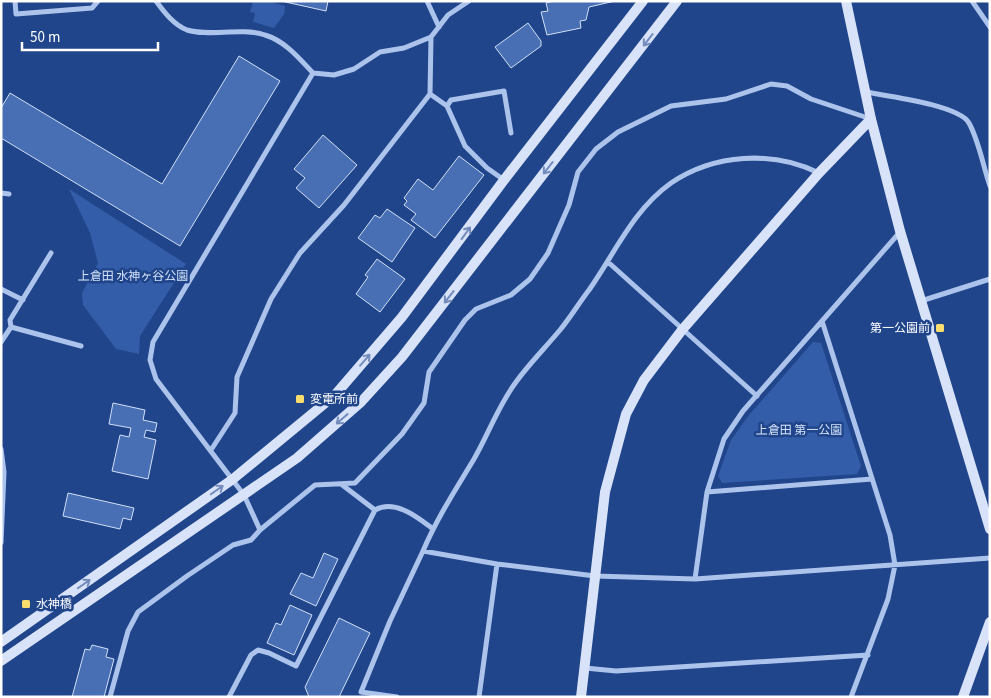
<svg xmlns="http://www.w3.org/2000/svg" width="991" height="698" viewBox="0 0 991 698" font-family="'Source Sans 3','Noto Sans JP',sans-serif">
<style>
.green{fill:#335da9}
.building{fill:#486eb3;stroke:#d1e0f8}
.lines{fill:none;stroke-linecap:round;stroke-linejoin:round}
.street{stroke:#acc3ec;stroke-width:5}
.secondary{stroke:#d8e3f9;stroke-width:10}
.oneway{stroke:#738cbc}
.poi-dot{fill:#f9de6d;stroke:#20458b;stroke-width:2}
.labels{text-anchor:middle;stroke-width:5;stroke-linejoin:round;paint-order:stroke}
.park-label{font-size:12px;fill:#d1e0f8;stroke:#20458b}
.poi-label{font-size:12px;fill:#fff;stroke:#20458b;text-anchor:start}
</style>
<rect width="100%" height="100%" fill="#20458b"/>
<path class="green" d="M253 1H267L285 6 284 14 274 28 253 22 255 13 250 12Z
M69 189 186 264 140 336 139 354 116 349 83 305 82 293 98 263 90 233Z
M813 342 821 343 861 466 857 474 722 483 718 476 731 440 749 415Z"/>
<path class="building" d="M281 1H328L326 11Z
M554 1H615L589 7 586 20 580 21 581 28 547 35 541 12 548 11 546 3Z
M528 23 541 41V46L511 68 495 47Z
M239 56 280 81 180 246 1 138V108L10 93 162 184Z
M323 135 357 165 319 208 296 188 305 178 294 169Z
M459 156 484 175 435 238 411 220 416 214 404 205 407 201 404 198 418 179 433 190Z
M387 209 415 228 392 262 358 238 375 215 380 218Z
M377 259 405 279 380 312 356 294 368 277 365 275Z
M113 403 145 410 143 420 157 423 155 432 146 430 144 437 156 440 148 479 112 471 120 435 129 437 131 428 109 424Z
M68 493 134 508 131 520 123 518 120 529 63 516Z
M324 553 338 559 316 606 290 594 301 573 313 578Z
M290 605 312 615 294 655 267 643 276 623 281 625Z
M339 618 370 633 339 697H309L305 687Z
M92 645 108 649 106 657 114 659 104 697H72L85 649 90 650Z"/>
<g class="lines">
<path class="street" d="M15 1 16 14 92 8 98 1
M156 1C164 12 174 25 187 30 209 37 241 27 265 35 285 41 299 58 313 73L334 75 354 69 380 52 404 48 431 37 448 15 469 1
M427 1 439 27
M972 1 990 27
M866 92C887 96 959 105 969 123 979 141 983 166 990 186
M430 94 447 106 465 146 487 168 504 180
M447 106 451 100 504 91 511 133
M1 193 9 194
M608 262 757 396
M1 289 23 300
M921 301 990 279
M11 327 81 346
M1 342 11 327 10 320 51 253
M1 449 4 472 1 543
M211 450 235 413 237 377 271 299 300 253 344 205 430 94 431 37
M707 492 872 479
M375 510C395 499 417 517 432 528
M260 530 244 495 156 379 150 360 153 342 313 73
M423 551C437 518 456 489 474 459 489 433 498 406 516 382 529 364 545 348 560 330 570 318 579 303 589 290 615 253 633 210 671 183 714 154 772 150 819 173
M695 579 707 492 724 439 743 411 822 321
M585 668 616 671 868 655
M110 697 128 631 138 612 187 576 233 545 251 540 260 530 315 485 355 483 402 434 424 403 429 372 465 320 476 309 511 295 530 279 548 253 569 205 578 172 596 149 618 132 671 106 726 99 771 84 787 86 811 99 871 119
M229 697 251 655 258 650 269 653 296 666 375 510 341 484
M397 697 361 692 390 621 423 551 497 564 595 576 695 579 990 558
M479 697 497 564
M851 697 888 599 895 565 890 535 822 321 900 232"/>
<path class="secondary" d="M846 1 871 119 900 231 990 529
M1 642 233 479 335 395 402 317 504 180 643 1
M1 661 297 458 361 402 402 357 677 1
M581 697 605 492 626 414 644 380 682 330 819 173 871 119
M963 697 990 622"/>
</g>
<defs><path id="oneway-shaft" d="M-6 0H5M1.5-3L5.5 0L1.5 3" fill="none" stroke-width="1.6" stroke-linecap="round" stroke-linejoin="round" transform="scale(1.25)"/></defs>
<g class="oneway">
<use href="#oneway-shaft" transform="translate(648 40) rotate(128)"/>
<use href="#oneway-shaft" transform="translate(548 168) rotate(128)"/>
<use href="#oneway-shaft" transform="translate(466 233) rotate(-54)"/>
<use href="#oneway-shaft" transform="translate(449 297) rotate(128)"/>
<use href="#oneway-shaft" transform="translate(365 360) rotate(-49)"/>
<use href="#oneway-shaft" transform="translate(342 419) rotate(139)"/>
<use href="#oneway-shaft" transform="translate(217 490) rotate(-35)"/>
<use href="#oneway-shaft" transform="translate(84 584) rotate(-35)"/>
</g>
<g class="poi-dot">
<rect x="935" y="323" width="10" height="10" rx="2.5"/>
<rect x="295" y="394" width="10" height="10" rx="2.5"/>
<rect x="21" y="599" width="10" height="10" rx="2.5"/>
</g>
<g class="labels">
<g class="park-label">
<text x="133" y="280">上倉田 水神ヶ谷公園</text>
<text x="799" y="434">上倉田 第一公園</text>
</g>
<g class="poi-label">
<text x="930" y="332" text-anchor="end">第一公園前</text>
<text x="310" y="403">変電所前</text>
<text x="36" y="608">水神橋</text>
</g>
</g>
<rect width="991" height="698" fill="none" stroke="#ffffff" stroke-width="5"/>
<path d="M22 42v8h136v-8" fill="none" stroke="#ffffff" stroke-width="2.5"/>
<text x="30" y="42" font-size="15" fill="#ffffff" stroke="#20458b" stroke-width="4" paint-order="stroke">50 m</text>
</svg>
